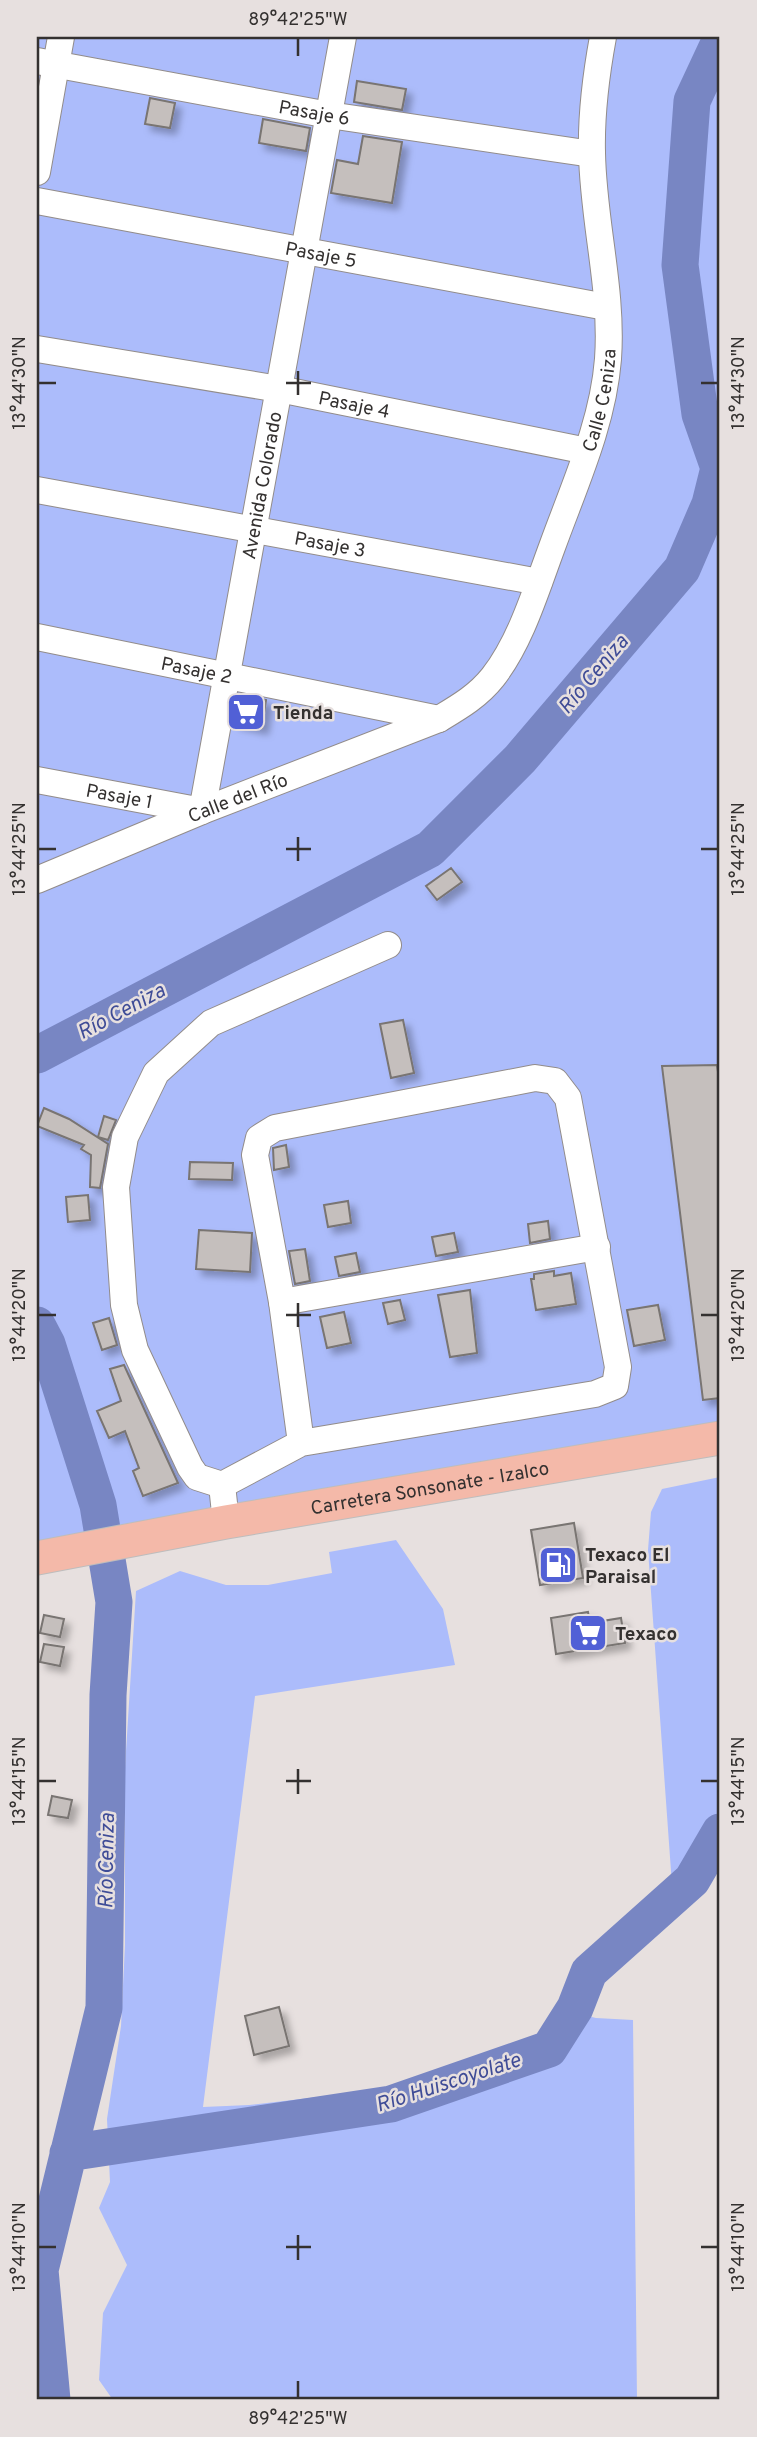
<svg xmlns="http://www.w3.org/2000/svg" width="757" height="2437" viewBox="0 0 757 2437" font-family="Overpass,sans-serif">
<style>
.green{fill:#acbcfb}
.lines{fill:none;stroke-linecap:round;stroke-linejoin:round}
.river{stroke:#7886c3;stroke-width:37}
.building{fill:#c5bfbd;stroke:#797472;stroke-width:2;filter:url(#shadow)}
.minor-casing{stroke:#928c8a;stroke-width:28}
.major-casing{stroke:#bebdbd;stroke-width:35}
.minor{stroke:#fff;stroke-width:26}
.major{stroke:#f4b9a9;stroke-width:33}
.ticks{fill:none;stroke:#343130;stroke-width:2.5}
.labels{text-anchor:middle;stroke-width:5;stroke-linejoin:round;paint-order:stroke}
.street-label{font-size:19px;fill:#343130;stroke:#e7e0df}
.poi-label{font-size:19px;font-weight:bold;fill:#343130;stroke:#e7e0df;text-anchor:start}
.water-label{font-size:21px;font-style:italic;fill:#3f4c97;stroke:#e7e0df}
.neatline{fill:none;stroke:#343130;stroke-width:2.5}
.ticks-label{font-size:18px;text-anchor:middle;fill:#343130}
</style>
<defs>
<filter id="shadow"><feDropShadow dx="6" dy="6" stdDeviation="3.5" flood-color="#0004"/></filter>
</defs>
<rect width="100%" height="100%" fill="#e7e0df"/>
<path class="green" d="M37 37H720V1449L37 1572Z
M720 1477V1813L672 1885 648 1550 651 1512 662 1489Z
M396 1540 443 1609 455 1665 255 1696 203 2107 249 2105 386 2089 541 2041 558 2009 596 2018 633 2020 637 2400H113L99 2380 103 2313 127 2265 99 2208 110 2182 107 2119 121 2026 125 1945V1767L136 1591 180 1571 226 1585H268L332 1573 329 1552Z"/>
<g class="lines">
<path class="river" d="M37 1055 430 849 520 759 682 569 710 504 719 468 700 414 680 265 692 101 720 41
M37 1325 47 1344 98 1505 114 1602 108 1695 104 2008 40 2270 52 2400
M68 2153 391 2104 549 2049 575 2008 589 1972 692 1880 720 1832"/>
</g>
<path class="building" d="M357 81 406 89 402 110 354 102Z
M150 98 175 103 170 128 145 124Z
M263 119 310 128 306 151 259 143Z
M363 136 402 142 392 203 331 193 337 160 358 164Z
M239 694 266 700 262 728 234 722Z
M451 868 462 882 437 900 426 886Z
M403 1020 414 1073 391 1078 380 1024Z
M717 1065 720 1085V1398L703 1400 662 1066Z
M44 1108 69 1119 108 1144 100 1188 90 1187 91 1155 81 1149 84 1145 37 1126Z
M104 1116 116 1120 108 1140 98 1137Z
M286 1145 289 1167 274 1170 273 1148Z
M190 1162 233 1163 232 1180 189 1179Z
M88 1195 90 1220 68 1222 66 1197Z
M348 1201 351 1223 328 1227 324 1205Z
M548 1221 550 1239 530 1243 528 1224Z
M199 1230 252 1233 250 1272 196 1269Z
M454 1233 458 1252 436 1256 432 1237Z
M305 1249 310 1281 295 1284 289 1251Z
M356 1253 360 1272 339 1276 335 1257Z
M554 1271V1276L571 1273 576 1304 536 1310 531 1279H534V1274Z
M470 1290 477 1353 450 1357 438 1295Z
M400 1300 405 1320 388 1324 383 1303Z
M658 1305 665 1340 634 1346 627 1310Z
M344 1312 351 1343 327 1348 320 1317Z
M109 1318 117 1345 102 1350 93 1323Z
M124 1365 178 1483 143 1496 133 1471 139 1468 125 1431 109 1438 97 1411 121 1401 110 1369Z
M574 1523 583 1578 540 1585 531 1530Z
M588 1612 590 1623 621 1618 625 1643 556 1654 551 1618Z
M44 1615 64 1619 60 1637 40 1633Z
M44 1644 64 1647 60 1666 40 1662Z
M52 1796 72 1800 68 1818 48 1815Z
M279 2007 289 2046 254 2055 245 2016Z"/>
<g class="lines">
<g class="minor-casing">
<g id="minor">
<path id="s1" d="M37 61 329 115 592 154"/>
<path d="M37 172 61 37"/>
<path id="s2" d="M37 201 606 307"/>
<path id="s3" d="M37 349 279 389 587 451"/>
<path id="s4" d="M37 490 539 582"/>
<path id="s5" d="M37 637 439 719"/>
<path id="s6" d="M37 780 202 811 343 37"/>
<path id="s7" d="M37 880 202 811 439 719C459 707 478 696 493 677 521 641 536 590 552 547 574 486 603 424 608 359 613 290 593 221 592 153 591 114 596 75 603 37"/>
<path d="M282 1302 597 1247"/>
<path d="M222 1485 197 1477 190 1467 135 1350 124 1305 116 1187 125 1137 156 1073 211 1023 388 945"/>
<path d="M226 1522 222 1485 301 1443 595 1394 615 1386 618 1367 568 1098 555 1081 535 1078 275 1128 259 1138 255 1155 282 1302 301 1443"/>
</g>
</g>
<g class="major-casing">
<g id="major">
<path id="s8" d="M37 1558 226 1522 720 1438"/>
</g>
</g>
<use href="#minor" class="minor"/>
<use href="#major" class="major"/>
</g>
<path class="ticks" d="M298 38V56M298 371V395M38 383H56M286 383H311M701 383H718M298 837V861M38 849H56M286 849H311M701 849H718M298 1303V1327M38 1315H56M286 1315H311M701 1315H718M298 1769V1794M38 1781H56M286 1781H311M701 1781H718M298 2235V2260M38 2247H56M286 2247H311M701 2247H718M298 2381V2398"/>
<defs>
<g id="supermarket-square" transform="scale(2.0125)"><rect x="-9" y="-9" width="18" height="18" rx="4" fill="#5160d6" stroke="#e7e0df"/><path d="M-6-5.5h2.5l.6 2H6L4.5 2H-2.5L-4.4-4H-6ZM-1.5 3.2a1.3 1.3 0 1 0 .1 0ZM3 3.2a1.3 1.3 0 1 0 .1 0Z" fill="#fff"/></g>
<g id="fuel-square" transform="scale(2.0125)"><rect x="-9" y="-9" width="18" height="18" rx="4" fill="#5160d6" stroke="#e7e0df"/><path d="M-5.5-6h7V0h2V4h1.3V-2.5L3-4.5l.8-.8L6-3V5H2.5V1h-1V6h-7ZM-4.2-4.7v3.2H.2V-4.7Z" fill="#fff"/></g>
</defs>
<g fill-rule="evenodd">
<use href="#supermarket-square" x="246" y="712"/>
<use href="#fuel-square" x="558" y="1565"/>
<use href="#supermarket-square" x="588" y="1633"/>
</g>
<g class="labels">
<g class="street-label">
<text dy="7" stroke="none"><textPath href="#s1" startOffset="282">Pasaje 6</textPath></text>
<text dy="7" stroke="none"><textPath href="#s2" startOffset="289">Pasaje 5</textPath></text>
<text dy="7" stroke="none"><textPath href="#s7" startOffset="800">Calle Ceniza</textPath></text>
<text dy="7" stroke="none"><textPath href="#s3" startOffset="322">Pasaje 4</textPath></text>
<text dy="7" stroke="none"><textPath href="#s6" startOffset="499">Avenida Colorado</textPath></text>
<text dy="7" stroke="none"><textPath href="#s4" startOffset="298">Pasaje 3</textPath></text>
<text dy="7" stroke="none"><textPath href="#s5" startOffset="163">Pasaje 2</textPath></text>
<text dy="7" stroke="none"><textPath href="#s6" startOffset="84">Pasaje 1</textPath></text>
<text dy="7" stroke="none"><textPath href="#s7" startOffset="217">Calle del Río</textPath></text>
<text dy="7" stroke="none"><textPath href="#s8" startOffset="399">Carretera Sonsonate - Izalco</textPath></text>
</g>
<g class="poi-label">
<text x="273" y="719">Tienda</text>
<text x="585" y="1561">Texaco El<tspan x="585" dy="22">Paraisal</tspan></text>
<text x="615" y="1640">Texaco</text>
</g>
<g class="water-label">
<text transform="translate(593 674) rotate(-50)" y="7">Río Ceniza</text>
<text transform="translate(121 1011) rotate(-28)" y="7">Río Ceniza</text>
<text transform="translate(106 1861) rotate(-89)" y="7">Río Ceniza</text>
<text transform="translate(448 2082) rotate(-18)" y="7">Río Huiscoyolate</text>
</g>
</g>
<rect width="757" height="2437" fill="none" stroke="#e7e0df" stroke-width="77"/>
<rect x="38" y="38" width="680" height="2360" class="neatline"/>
<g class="ticks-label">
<text x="298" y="25">89°42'25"W</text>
<text transform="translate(19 383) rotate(-90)" y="6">13°44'30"N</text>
<text transform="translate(738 383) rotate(-90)" y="6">13°44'30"N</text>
<text transform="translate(19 849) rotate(-90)" y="6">13°44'25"N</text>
<text transform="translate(738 849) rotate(-90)" y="6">13°44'25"N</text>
<text transform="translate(19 1315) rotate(-90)" y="6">13°44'20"N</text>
<text transform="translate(738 1315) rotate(-90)" y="6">13°44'20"N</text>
<text transform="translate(19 1781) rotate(-90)" y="6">13°44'15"N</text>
<text transform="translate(738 1781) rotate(-90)" y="6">13°44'15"N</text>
<text transform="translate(19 2247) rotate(-90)" y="6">13°44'10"N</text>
<text transform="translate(738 2247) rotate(-90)" y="6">13°44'10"N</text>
<text x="298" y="2424">89°42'25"W</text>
</g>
</svg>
